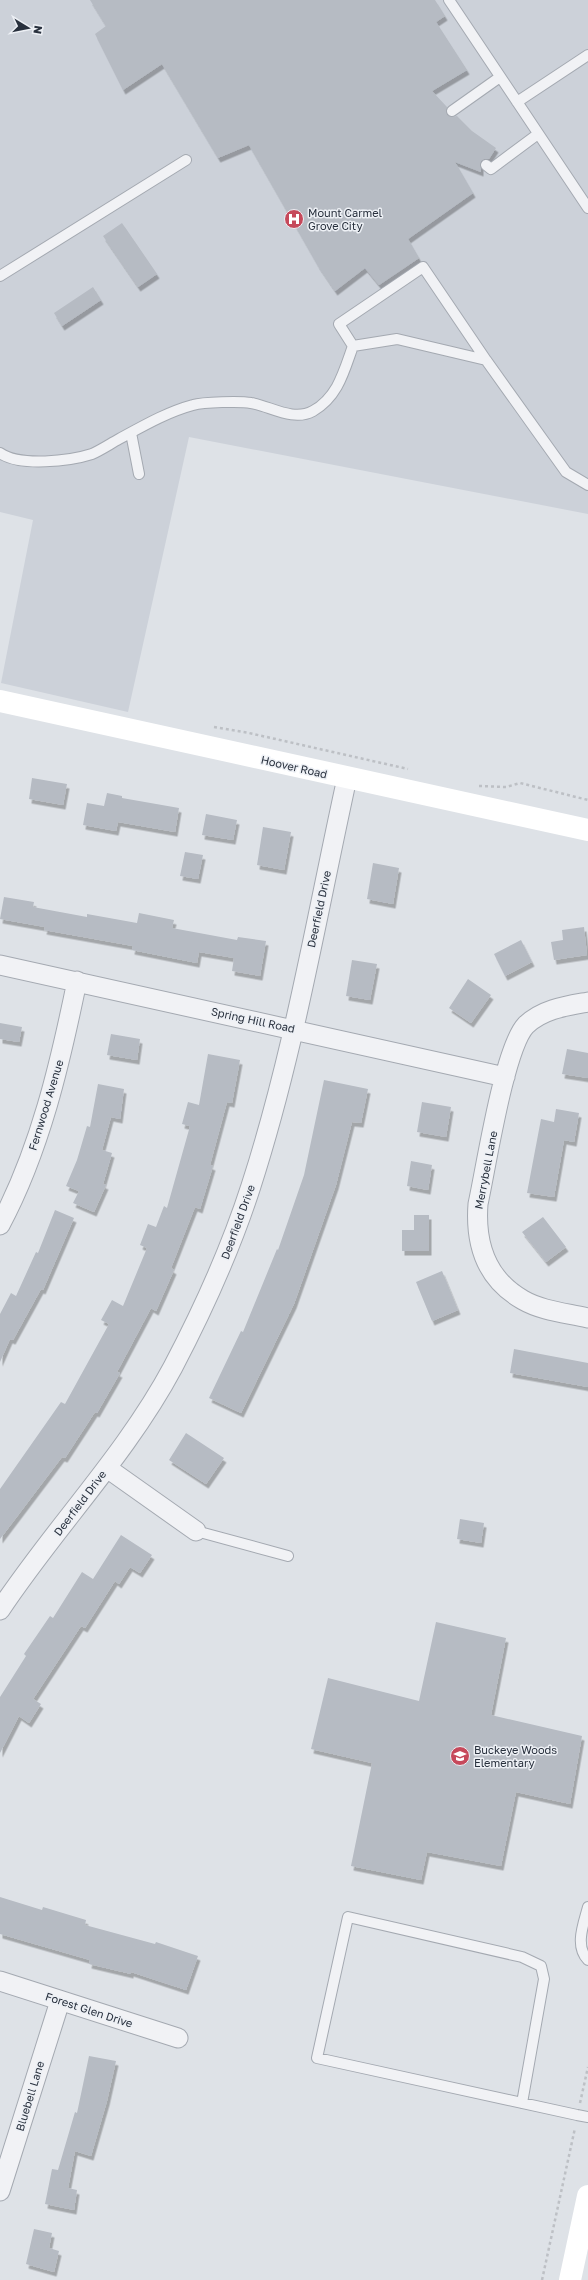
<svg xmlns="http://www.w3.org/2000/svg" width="588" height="2280" viewBox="0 0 588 2280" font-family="'Golos Text',sans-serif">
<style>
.built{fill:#ccd1d9}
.building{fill:#b6bbc3;filter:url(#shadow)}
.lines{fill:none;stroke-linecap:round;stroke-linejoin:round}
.lane-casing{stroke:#a4a9b1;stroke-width:12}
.street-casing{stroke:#a4a9b1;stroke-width:21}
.path{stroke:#bdc0c5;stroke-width:2.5;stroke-dasharray:3 3;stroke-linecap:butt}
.lane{stroke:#f1f2f5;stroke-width:10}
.street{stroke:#f1f2f5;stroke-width:19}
.secondary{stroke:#fff;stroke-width:22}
.labels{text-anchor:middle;stroke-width:3;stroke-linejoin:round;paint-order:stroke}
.poi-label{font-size:11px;fill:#28303d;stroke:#edf0f5;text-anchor:start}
.street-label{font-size:11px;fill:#28303d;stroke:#edf0f5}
</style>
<defs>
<filter id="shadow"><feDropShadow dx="2.5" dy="4.5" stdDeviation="0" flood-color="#0004"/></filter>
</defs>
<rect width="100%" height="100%" fill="#dee2e7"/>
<path class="built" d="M0 0H588V514L189 437 128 712 1 683 33 520 0 512Z"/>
<path class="building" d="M90 0H435L445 16 436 22 467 70 432 91 447 107 446 111 447 115 452 117 457 116 472 131 496 148 489 159H484L481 161V172L455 162 473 193 408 239 419 258 379 285 365 268 335 291 318 266 249 145 218 158 162 64 123 90 95 34 106 26Z
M122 223 157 274 138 287 103 236Z
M93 287 101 300 62 326 54 313Z
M32 778 67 784 63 805 29 799Z
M107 793 122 796V798L179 808 175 832 118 822 116 831 83 825 87 803 104 806Z
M206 814 237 820 233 840 202 835Z
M263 827 291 832 284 870 257 865Z
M185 852 203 855 198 879 180 876Z
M373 863 399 868 393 904 367 899Z
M4 897 34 902 33 907 87 917V914L137 923 139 913 174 920 172 928 237 940 238 937 266 941 260 976 232 971 234 958 199 952 197 963 132 950 133 946 44 930 45 927 0 919Z
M584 927 587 955 554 960 551 942 563 940 562 930Z
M521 940 532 962 505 976 494 954Z
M352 960 377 964 370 1000 346 996Z
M468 979 491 995 471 1023 449 1008Z
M0 1023 22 1027 19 1042 0 1039Z
M111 1034 140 1039 137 1060 107 1055Z
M567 1049 588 1053V1078L562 1074Z
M208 1054 240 1060 232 1103 227 1102 210 1165 213 1166 200 1209 195 1207 171 1268 174 1270 156 1311 151 1308 117 1372 120 1373 97 1413 95 1412 65 1458 62 1457 0 1539V1489L61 1402 65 1404 109 1324 101 1320 112 1300 123 1306 147 1248 140 1245 148 1224 156 1227 164 1206 167 1208 190 1126 182 1124 188 1102 199 1105Z
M324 1080 368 1089 361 1123 352 1122 336 1185 294 1304 241 1413 209 1398 241 1331 243 1332 277 1249 278 1250 304 1175Z
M98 1084 124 1089 120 1119 111 1117 102 1150 112 1153 103 1184 106 1185 94 1212 73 1203 79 1191 66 1186 77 1160 87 1126 90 1127Z
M422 1102 451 1107 446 1137 417 1132Z
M556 1109 579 1113 574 1142 564 1140 554 1197 527 1193 541 1119 554 1122Z
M411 1161 432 1165 428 1190 407 1186Z
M55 1210 74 1218 43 1290 41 1289 13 1340 10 1339 0 1362V1314L11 1293 16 1296 36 1252 38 1253Z
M414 1215H429V1251H402V1230H414Z
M543 1217 566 1247 546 1262 522 1232Z
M442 1271 458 1310 432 1321 416 1282Z
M514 1349 588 1363V1387L510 1373Z
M186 1433 224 1458 206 1484 169 1460Z
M460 1519 484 1523 481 1543 457 1539Z
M121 1535 152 1555 140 1573 130 1567 119 1584 115 1581 85 1628 81 1626 33 1699 41 1704 29 1723 19 1716 0 1753V1697L26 1656 24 1654 50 1616 53 1618 82 1572 93 1579Z
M436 1622 506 1638 491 1715 582 1736 570 1804 516 1792 501 1866 427 1852 421 1880 351 1866 372 1763 311 1749 328 1678 419 1701Z
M0 1897 42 1910 43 1907 86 1920 85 1925 155 1944 156 1942 198 1956 186 1990 131 1972V1974L89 1964 90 1960 0 1934Z
M89 2056 116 2061 107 2101 91 2156 75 2151 68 2188 77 2190 74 2210 45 2204 52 2169 58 2170 75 2112 77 2113Z
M34 2229 52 2233 49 2248 59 2251 54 2272 26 2264Z"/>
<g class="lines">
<g class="lane-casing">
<path id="lane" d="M449 0 588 208
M517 102 588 55
M452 111 500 77
M486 165 491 169 538 134
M0 276 186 160
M353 346 339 324 423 267 486 360
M131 433 139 474
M0 453C20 467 70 461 92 454 101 450 110 444 119 439 143 426 167 412 193 405 203 402 241 401 251 403 270 406 293 422 313 411 338 397 344 371 353 346L397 339 486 360 566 472 588 485
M196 1531 288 1556
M588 1907C584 1923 574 1946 588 1960
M522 2103 544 1979 541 1966 522 1957 348 1917 317 2058 577 2115 588 2117"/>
</g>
<g class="street-casing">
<path id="street" d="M0 965 505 1077
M588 1002C566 1006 543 1009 526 1025 504 1048 486 1168 478 1204 475 1244 486 1279 523 1300 542 1311 567 1313 588 1318
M0 1225C40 1150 60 1064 77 981
M107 1468 196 1531
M0 1610C55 1527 126 1455 173 1367 204 1308 231 1248 251 1186 294 1053 317 914 347 778
M0 1981 178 2038
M0 2191 60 2001"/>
</g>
<path class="path" d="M214 727 249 733 408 769
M479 786 506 787 520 783 588 800
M580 2103 588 2067
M542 2280 575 2128"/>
<use href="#lane" class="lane"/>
<use href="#street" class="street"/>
<path class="secondary" d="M0 701 588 830
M570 2280 588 2196"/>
</g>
<defs>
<g id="hospital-disc" transform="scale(1)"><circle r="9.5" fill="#c6495b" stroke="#edf0f5"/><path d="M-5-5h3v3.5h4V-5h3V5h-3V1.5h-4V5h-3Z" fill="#fff"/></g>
<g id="school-disc" transform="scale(1)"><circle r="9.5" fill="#c6495b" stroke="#edf0f5"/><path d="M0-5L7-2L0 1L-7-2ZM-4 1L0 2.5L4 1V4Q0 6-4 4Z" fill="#fff"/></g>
</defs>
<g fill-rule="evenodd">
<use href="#hospital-disc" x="294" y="219"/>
<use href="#school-disc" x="460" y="1756"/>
</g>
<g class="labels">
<g class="poi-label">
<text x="308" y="217">Mount Carmel<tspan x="308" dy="13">Grove City</tspan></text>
<text x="474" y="1754">Buckeye Woods<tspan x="474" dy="13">Elementary</tspan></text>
</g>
<g class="street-label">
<text transform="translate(294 767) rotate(13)" y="4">Hoover Road</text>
<text transform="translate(319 909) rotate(-78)" y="4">Deerfield Drive</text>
<text transform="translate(253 1020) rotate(12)" y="4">Spring Hill Road</text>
<text transform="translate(46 1105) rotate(-73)" y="4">Fernwood Avenue</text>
<text transform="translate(486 1170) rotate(-79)" y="4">Merrybell Lane</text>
<text transform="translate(238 1222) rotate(-70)" y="4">Deerfield Drive</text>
<text transform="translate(80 1503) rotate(-53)" y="4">Deerfield Drive</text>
<text transform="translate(89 2010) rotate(18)" y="4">Forest Glen Drive</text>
<text transform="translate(30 2096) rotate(-73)" y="4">Bluebell Lane</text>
</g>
</g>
<g transform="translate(28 28) rotate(100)" stroke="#edf0f5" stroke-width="3" paint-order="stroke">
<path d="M0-3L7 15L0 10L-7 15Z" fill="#28303d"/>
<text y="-6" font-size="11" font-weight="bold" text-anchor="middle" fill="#28303d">N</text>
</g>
</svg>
